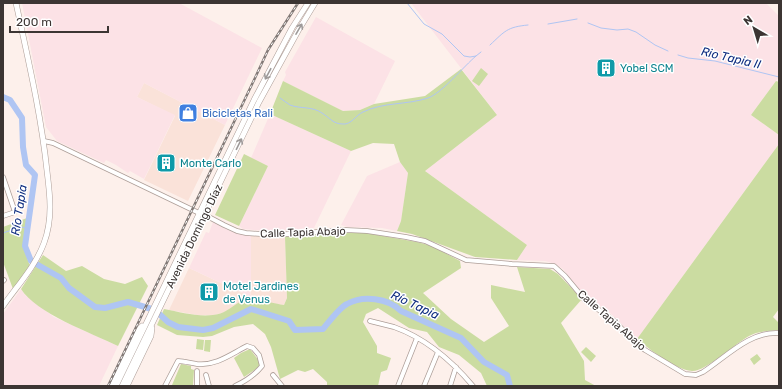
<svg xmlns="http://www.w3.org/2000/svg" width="782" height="389" viewBox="0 0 782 389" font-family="Rubik,sans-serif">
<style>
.built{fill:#fae2d9}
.industrial{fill:#fce2e6}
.green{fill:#cbdca1}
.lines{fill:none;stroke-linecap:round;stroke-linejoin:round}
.stream{stroke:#afc5f3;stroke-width:1}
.river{stroke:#afc5f3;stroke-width:6}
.minor-casing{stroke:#ad9e98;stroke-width:5.5}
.major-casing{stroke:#ad9e98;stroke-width:6}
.minor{stroke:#fff;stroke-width:4}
.major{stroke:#fff;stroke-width:5}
.rail-casing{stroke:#827976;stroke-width:2.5}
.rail{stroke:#fff;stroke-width:1;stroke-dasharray:3;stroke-linecap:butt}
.oneway{stroke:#9e9a99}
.labels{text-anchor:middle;stroke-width:3;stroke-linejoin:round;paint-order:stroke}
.culture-label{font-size:11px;fill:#0d838f;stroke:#fff;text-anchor:start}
.shop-label{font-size:11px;fill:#366cbe;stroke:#fff;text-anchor:start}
.street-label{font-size:11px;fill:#3c3533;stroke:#fff}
.water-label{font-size:12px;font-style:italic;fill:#102e81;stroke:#fff}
</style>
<rect width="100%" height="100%" fill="#fdf0eb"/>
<path class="built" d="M144 83 225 125 188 201 144 180 175 116 137 97Z
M251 236 285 237 287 298 284 305 249 300 239 303 229 311 214 315H197L169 310 189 268 242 293 251 296 250 290 251 286Z"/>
<path class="industrial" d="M22 3H179L262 48 225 125 144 83 137 97 175 115 144 179 130 171 128 173 116 165 106 160 104 163 57 141 46 127Z
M411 3H766L779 16V77L751 115 779 135V144L637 339 609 312 591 300 581 292 563 269 555 264 545 261 517 260 527 245 425 171 497 115Z
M316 17 395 61 374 104 360 110 343 111 283 81 286 75 285 72Z
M270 114 351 151 314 228 266 231 243 229 239 226 268 166 251 158Z
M400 162 408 173 401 221 397 231 382 228 348 227 341 225 367 176Z
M213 222 230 231 251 236V286L250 290 251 297 189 268 206 232 209 233Z
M21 289 25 295 54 317 118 346 99 386H3V314Z"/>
<path class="green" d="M481 68 488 74 479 86 472 81Z
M461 69 497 115 425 171 527 245 517 260 475 257 412 234 397 231 401 221 408 173 400 162 394 144 373 143 351 151 270 114 283 81 343 111 360 110 374 104 425 96Z
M776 81 779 82V135L751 115Z
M779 144V309L773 317 779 323V330C769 331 757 331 749 336 736 343 705 372 692 371 676 370 649 349 637 339Z
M244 154 268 166 239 226 215 215Z
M27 218 24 249 30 266 13 289 3 262V227Z
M348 232 366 233 417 242 432 246 460 261 461 268 423 293 451 319 484 342 509 326 491 298V285L525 292 517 267 550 269 558 274 582 299 561 323 584 361 585 380 596 386H487L481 373 459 355 439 347 427 332 409 328 378 308 366 314 363 322 377 346V353L391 358 387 370 381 372 378 386H327V382L313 369 305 372 298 370 280 379 271 347 265 334 253 324 234 327 212 336 203 337 177 335 157 325 164 309C180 312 197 317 213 315 226 313 228 309 238 303 250 296 271 303 284 305L287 298 285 237Z
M43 255 66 271 82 266 104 279 125 284 142 277 148 286 118 346C91 333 36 313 21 289Z
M197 339 204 340 203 350 196 349Z
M205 340H211L210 352 204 351Z
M586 347 596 356 591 362 581 352Z
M250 349 259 361V367L244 377 234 358 241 353Z
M757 354 761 359 754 365 750 359Z
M181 364 191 366V369L194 370 193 386H173L172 385Z"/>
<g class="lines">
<path class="stream" d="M407 3 424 24 442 34 464 56 470 57 476 56 481 52
M588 23 601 28 617 30 628 29 636 32 655 45 668 51
M548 24 577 19
M490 45C505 31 507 27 528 25
M678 55 688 58 715 61 779 77
M280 98C283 100 287 103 290 105 300 109 312 106 322 113 330 118 333 124 343 124 351 125 356 115 363 112 383 102 407 105 428 98 442 93 464 66 476 56
M3 233 21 227 28 228"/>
<path class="river" d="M3 97 10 100 22 118 23 147 26 165 35 175 25 246 31 261 61 278 69 288 95 307 105 308 128 302 155 310 168 322 178 327 203 330 213 328 251 309 289 321 295 330 323 329C329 322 339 308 347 304 363 295 388 298 401 311L461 338 484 362 507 375 510 386"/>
<g class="minor-casing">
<path id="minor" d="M44 141 53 143 199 213
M3 177 15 212 3 216
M205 215 224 225 237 231 246 233 274 235 346 230 367 231 406 237 425 241 466 260 512 264 554 266 565 276 585 300 613 320 636 343 645 350 685 374 696 375 703 372C726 357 750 331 779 333
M3 281 4 280
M370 321C378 323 386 325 394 327 425 338 452 361 473 386
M206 375 209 386
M273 375 282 386
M165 386 178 361C184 361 190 363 197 364 216 366 231 354 247 346L253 348 259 355 262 366C254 376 246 381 235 386
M197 386V371
M398 386 417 338
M424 386 438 352
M450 386 456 367"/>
</g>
<g class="major-casing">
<path id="major" d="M3 306C17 286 35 267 44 243 53 219 50 195 47 171 41 114 28 59 16 3
M112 386 137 331 142 326
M116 386 254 100 292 28 308 3
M122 386 259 102 298 31 315 3
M127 386 151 336 152 328"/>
</g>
<use href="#minor" class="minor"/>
<use href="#major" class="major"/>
<g class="rail-casing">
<path id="rail" d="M108 386 255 78 268 50 298 3"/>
</g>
<use href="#rail" class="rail"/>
</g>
<defs><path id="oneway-shaft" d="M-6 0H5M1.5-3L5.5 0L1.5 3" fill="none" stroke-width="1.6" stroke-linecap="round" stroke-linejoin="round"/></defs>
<g class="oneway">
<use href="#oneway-shaft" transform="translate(299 29) rotate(-60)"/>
<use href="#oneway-shaft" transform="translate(268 74) rotate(118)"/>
<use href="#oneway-shaft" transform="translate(239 144) rotate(-64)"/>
</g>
<defs>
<g id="building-square" transform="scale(1)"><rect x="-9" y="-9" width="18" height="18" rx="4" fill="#0f9aa8" stroke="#fff"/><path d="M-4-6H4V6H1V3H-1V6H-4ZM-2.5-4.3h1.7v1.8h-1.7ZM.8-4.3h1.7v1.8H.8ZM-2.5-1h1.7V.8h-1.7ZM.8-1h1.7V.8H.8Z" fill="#fff"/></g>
<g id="shop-square" transform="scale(1)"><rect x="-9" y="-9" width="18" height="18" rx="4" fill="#3f7fe0" stroke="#fff"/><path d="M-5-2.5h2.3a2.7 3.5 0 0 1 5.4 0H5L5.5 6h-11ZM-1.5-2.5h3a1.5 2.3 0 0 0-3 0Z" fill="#fff"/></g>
</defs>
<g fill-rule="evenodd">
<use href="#building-square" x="606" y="68"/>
<use href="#shop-square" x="188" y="113"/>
<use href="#building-square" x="166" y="163"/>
<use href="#building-square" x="209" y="292"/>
</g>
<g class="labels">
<g class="culture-label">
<text x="620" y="72">Yobel SCM</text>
<text x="180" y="167">Monte Carlo</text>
<text x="223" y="290">Motel Jardines<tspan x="223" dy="13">de Venus</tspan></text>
</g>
<g class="shop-label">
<text x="202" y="117">Bicicletas Rali</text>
</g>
<g class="street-label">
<text transform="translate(303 232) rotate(-2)" y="4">Calle Tapia Abajo</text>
<text transform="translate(194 236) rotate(-64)" y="4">Avenida Domingo Díaz</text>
<text transform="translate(612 320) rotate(41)" y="4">Calle Tapia Abajo</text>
</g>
<g class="water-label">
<text transform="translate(731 58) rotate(13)" y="4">Rio Tapia II</text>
<text transform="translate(19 210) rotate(-81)" y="4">Río Tapia</text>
<text transform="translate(415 305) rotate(25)" y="4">Río Tapia</text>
</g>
</g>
<rect width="782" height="389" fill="none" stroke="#3c3533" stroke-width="8"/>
<g transform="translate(754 28) rotate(322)" stroke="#ffffff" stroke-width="3" paint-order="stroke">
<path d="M0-3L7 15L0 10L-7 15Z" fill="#3c3533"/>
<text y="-6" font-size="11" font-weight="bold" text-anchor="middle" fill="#3c3533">N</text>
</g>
<path d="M10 26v6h98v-6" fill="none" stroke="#3c3533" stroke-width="2"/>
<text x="16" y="26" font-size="12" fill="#3c3533" stroke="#ffffff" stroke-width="3" paint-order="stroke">200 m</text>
</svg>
